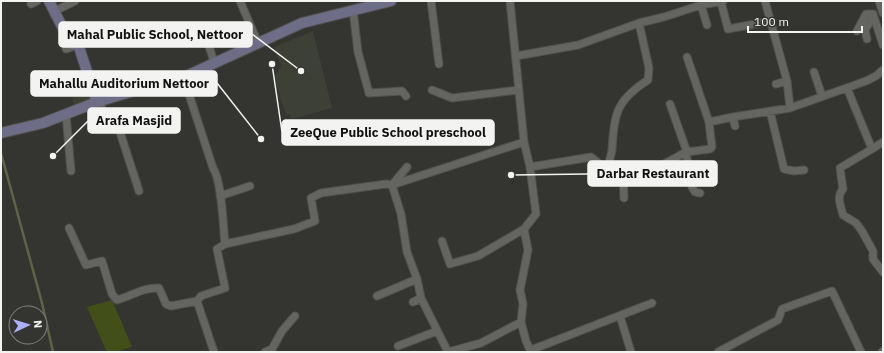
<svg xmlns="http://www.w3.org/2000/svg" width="884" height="353" viewBox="0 0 884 353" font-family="'IBM Plex Sans',sans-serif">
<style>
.built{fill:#3d4035}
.green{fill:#434f19}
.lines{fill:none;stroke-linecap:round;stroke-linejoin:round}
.stream{stroke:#5e6448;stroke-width:2.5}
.street-casing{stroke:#50514c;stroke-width:9}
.secondary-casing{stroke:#50514c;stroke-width:12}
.street{stroke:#646560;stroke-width:7}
.secondary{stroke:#6d6d87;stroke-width:10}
.leader{fill:none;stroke:#f3f4f1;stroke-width:1.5}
.callout-dot{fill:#f3f4f1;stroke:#343530;stroke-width:1.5}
.callout{fill:#f3f4f1;stroke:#f3f4f1;stroke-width:1.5}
.callout-label{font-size:13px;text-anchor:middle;font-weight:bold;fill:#111}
</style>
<rect width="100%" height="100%" fill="#343530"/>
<path class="built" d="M313 31 332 108 292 119 290 114 286 115 274 77 281 66 274 47Z
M87 85 92 100 74 105 72 97 77 96 75 88Z"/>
<path class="green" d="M112 300 132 347 115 352H107L87 307Z"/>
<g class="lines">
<path class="stream" d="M1 153 42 303 53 352"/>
<g class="street-casing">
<path id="street" d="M240 1 258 43
M431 1 439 64
M510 1 524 142 530 167 536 214 524 229 528 250 520 290 523 304 521 322 526 341 531 352
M765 1 787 81 790 108
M879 1 883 13
M721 2 728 29 771 21
M31 4 37 1
M701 5 707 25
M353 10 358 52 369 93 402 91 406 96
M55 11 75 1
M200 27 209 46 214 62
M857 31 866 14H873L883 45
M867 39 865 30 873 17
M66 49 78 45
M516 56 578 45 639 23 664 17 701 5 723 1
M687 57 709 122
M814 72 822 96
M183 76 213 168C222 181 223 226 225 244L217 249 225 288 201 296 197 301 214 352
M776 84 787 81
M847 88 872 149 840 168 843 189C836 196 841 207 843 215L856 223 862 231 873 251V259L883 272
M432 90 452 98 519 90
M100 101C102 107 102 120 108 122 113 124 115 124 119 129L139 191
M670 104 687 152
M770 111 784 169 794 171 804 170
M66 114 71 171
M733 117 735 126
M872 149 883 142
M686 152 692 187 695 192 700 193
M530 167 591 157 602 166 633 179H637L686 152 710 149 712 147 709 122 733 117 790 108 866 81 876 76 883 70
M607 168C609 162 611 156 612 150 613 137 613 123 618 111 623 98 637 87 648 80L649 68 639 23
M623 174 624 198
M220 196 250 186
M69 228 86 265 102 261 112 294 117 300C131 296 144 287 159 288L166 304 171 306 197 301
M442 241 450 264 478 256 524 229
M225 244 294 229 315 221 311 198 321 193 386 184 392 185 407 167
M377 296 417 279
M413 302 421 298
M620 316 631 352
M398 346 437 331
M531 350 652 303
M265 352 272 349 282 331 295 316
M448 352 421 298 417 279 407 252 401 214 392 185 524 142
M448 352 481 343 521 322
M718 352 778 320 782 309 832 291 861 352
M882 352 883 351"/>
</g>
<g class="secondary-casing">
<path id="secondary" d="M49 1 71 44 76 43 79 47 97 102
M1 133 43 123 97 102 140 89 171 83 302 23 391 1"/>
</g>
<use href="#street" class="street"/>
<use href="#secondary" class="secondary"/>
</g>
<path class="leader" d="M301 71L252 34M261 139L217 83M53 156L88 121M272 64L282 132M511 175L588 174"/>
<g class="callout-dot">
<circle cx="301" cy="71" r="4"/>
<circle cx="261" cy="139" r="4"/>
<circle cx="53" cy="156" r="4"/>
<circle cx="272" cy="64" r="4"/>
<circle cx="511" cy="175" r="4"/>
</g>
<g class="callout">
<rect x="59" y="22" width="193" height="25" rx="4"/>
<rect x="31" y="71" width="186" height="25" rx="4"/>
<rect x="88" y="108" width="92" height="25" rx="4"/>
<rect x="282" y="120" width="212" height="25" rx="4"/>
<rect x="588" y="161" width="129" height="25" rx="4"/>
</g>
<g class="callout-label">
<text x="155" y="39">Mahal Public School, Nettoor</text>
<text x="124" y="88">Mahallu Auditorium Nettoor</text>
<text x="134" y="125">Arafa Masjid</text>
<text x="388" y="137">ZeeQue Public School preschool</text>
<text x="653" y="178">Darbar Restaurant</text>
</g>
<rect width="884" height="353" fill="none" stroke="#f3f4f1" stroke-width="4"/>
<g transform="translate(28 325) rotate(86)"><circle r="19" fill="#343530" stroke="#80817d"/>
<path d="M0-3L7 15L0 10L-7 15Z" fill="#adaffb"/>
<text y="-6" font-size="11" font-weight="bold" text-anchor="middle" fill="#f3f4f1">N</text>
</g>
<path d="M748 26v6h114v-6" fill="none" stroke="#f3f4f1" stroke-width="2"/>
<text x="754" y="26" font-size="12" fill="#f3f4f1" stroke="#343530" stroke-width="3" paint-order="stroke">100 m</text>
</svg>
